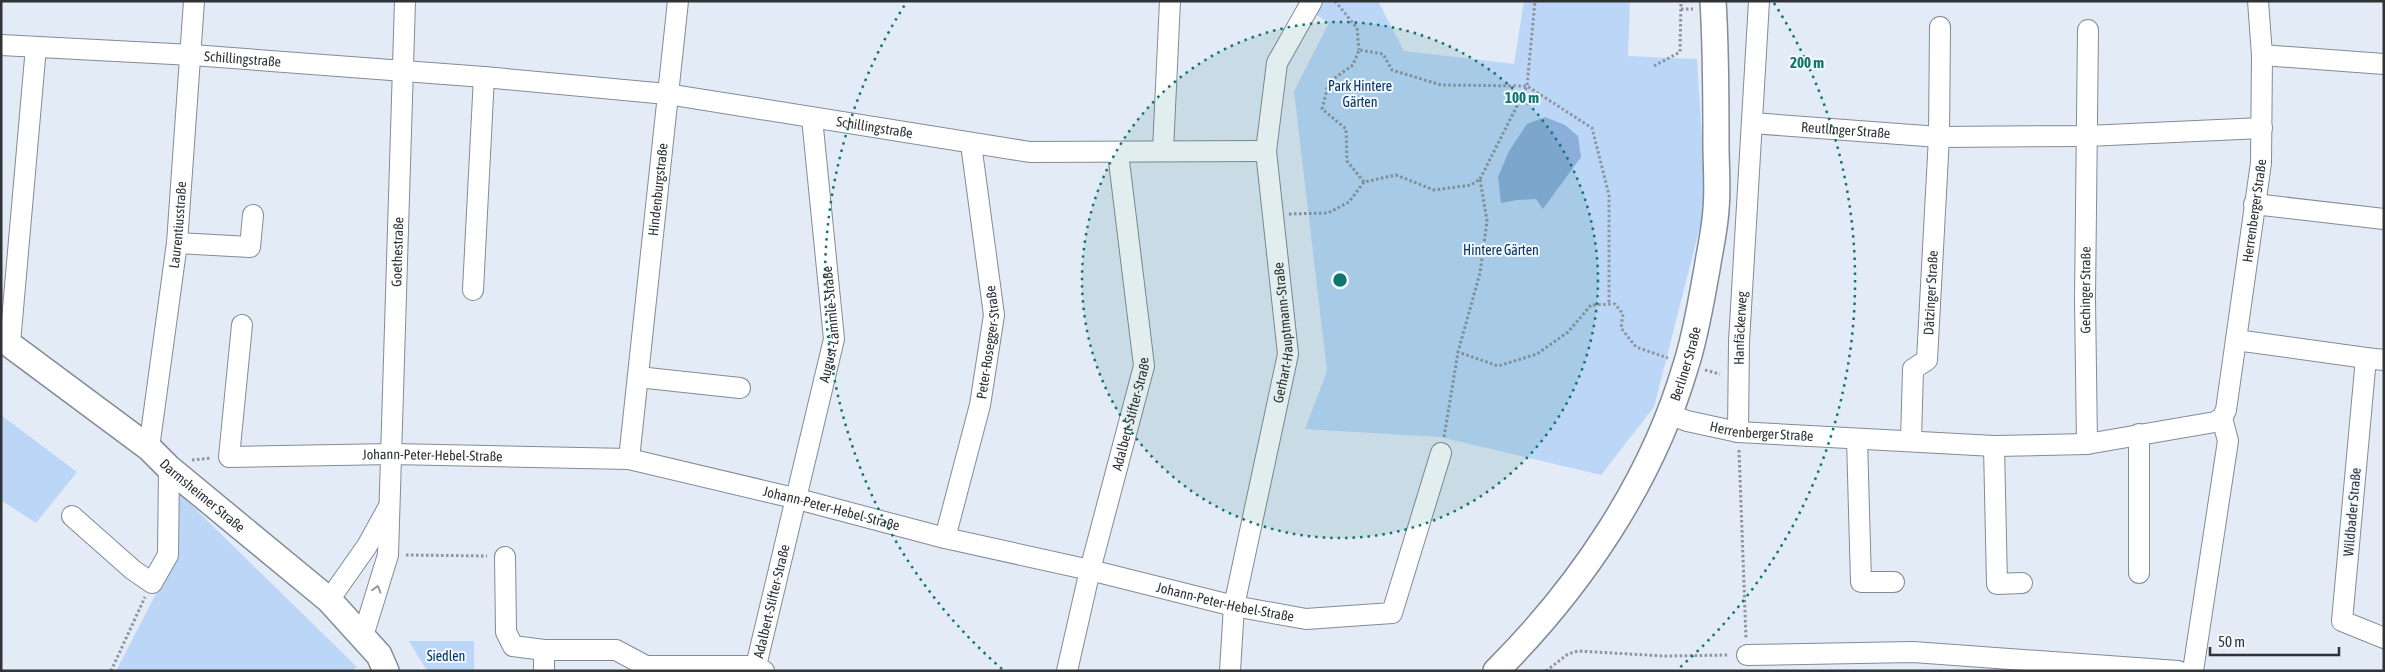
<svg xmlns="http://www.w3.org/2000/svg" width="2385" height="672" viewBox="0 0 2385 672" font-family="'Asap Condensed',sans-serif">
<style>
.green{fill:#bcd6f8}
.water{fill:#8caeda}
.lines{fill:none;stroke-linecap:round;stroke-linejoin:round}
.minor-casing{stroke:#838b96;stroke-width:22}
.major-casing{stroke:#838b96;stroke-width:28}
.path{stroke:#8e949c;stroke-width:3;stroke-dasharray:2.5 2.5;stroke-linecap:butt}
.minor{stroke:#fff;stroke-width:20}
.major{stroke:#fff;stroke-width:25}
.oneway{stroke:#97989a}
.ring{fill:none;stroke:#0f766e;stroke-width:2.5;stroke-dasharray:2.5 5}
.labels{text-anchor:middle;stroke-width:4;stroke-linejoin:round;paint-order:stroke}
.street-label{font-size:14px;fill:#2f3236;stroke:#f3f8ff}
.park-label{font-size:14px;fill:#033468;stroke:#f3f8ff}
.centre{fill:#0f766e;stroke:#f3f8ff;stroke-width:2.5}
.ring-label{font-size:15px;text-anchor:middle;font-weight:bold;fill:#0f766e;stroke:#f3f8ff;stroke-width:4;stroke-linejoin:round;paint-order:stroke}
</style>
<rect width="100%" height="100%" fill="#e3ebf7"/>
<path class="green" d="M1295 1H1378L1404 51 1514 64 1524 1H1630L1628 56 1697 59 1706 203 1654 407 1601 475 1440 437 1305 429 1327 371 1294 91 1329 23Z
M1 415 77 472 36 523 1 500Z
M178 492 357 667 350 671H116L174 559Z
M409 641H474V671H427Z"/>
<path class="water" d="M1545 117 1565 125 1578 136 1581 157 1543 209 1536 199 1517 200 1501 203 1498 177 1509 151 1527 124Z"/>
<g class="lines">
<g class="minor-casing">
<g id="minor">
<path id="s1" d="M1 45 192 55 484 77 667 94 1030 152 1266 151"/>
<path d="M2262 55 2384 64"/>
<path id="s2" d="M1752 123 1939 137 2087 136 2262 128"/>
<path d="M1163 150 1170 1"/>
<path d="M2254 204 2384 219"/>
<path d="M177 243 250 247 253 215"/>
<path d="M473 290 484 77"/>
<path id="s3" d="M242 325 229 457 392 454 629 459 794 498 945 538 1090 570 1234 606 1306 619 1392 613 1441 453"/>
<path d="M2236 340 2366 358"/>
<path d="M10 343 36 47"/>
<path d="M2384 360 2366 358 2342 621 2384 638"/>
<path d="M638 377 740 388"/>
<path id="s4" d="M1669 414 1687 421 1738 432 1994 446 2087 444 2215 422 2222 418 2226 410 2261 163 2262 55 2258 1"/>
<path id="s5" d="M1738 432 1739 342 1759 1"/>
<path d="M1857 439 1861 582H1894"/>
<path id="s6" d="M1911 441 1913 369 1927 360 1939 137 1940 27"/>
<path id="s7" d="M2087 444 2085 299 2088 30"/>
<path d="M1994 446 1997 584 2022 583"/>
<path id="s8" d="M149 448 177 243 194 1"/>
<path id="s9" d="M629 459 678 1"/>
<path d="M72 516 133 570 152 583 168 555 169 468"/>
<path id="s10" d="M945 538 980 405 994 315 971 144"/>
<path d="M505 557 506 632 513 646 544 650H616L646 666H756"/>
<path d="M2139 573V434"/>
<path d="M329 600 367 546 388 508"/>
<path id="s11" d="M363 636 388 555 405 1"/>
<path d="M544 650V671"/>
<path d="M1747 655 1913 652 2178 671"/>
<path id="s12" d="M764 671 756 666 834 339 812 118"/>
<path id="s13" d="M1067 671 1090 570 1144 366 1118 153"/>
<path id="s14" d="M1230 671 1234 606 1288 354 1266 151 1277 63 1312 1"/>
<path d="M2193 671 2228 441 2222 418"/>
</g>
</g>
<g class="major-casing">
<g id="major">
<path id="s15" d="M1 338 149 448 169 468 329 600 379 655 386 671"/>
<path id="s16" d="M1496 671C1581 586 1652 481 1686 365 1696 334 1701 301 1707 269 1710 249 1715 229 1716 209 1718 188 1716 166 1716 145 1716 97 1716 49 1713 1"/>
</g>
</g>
<path class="path" d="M1335 1 1357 28 1359 50
M1681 9H1693
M1654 66 1680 52 1681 1
M1480 179 1527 86 1535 1
M1364 182 1347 161 1346 129 1322 109 1329 82 1353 65 1359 50 1383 54 1392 70 1441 85 1527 86 1592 128 1609 195V304
M1289 214 1328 213 1349 202 1364 182 1396 175 1434 190 1471 185 1480 179 1487 221 1480 273 1458 352
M1705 370 1720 374
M1444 437 1458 352 1498 366 1537 354 1568 332 1591 305 1615 304 1623 314 1621 328 1636 347 1668 358
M1739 450 1746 639
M192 460 211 458
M406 555 487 556
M111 671 145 597
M1546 671 1568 654 1578 651 1664 656 1729 655"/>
<use href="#minor" class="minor"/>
<use href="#major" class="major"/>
</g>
<defs><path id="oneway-chevron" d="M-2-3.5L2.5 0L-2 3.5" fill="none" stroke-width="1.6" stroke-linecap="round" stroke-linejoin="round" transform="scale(1.25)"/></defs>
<use class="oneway" href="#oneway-chevron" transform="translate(377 589) rotate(-73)"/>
<circle cx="1340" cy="280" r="258" fill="#0f766e" fill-opacity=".12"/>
<g class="ring">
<circle cx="1340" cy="280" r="258"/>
<path d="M1002 669A515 515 0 0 1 906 3M1774 3A515 515 0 0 1 1678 669"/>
</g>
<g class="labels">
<g class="street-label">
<text dy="5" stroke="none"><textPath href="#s1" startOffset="242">Schillingstraße</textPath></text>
<text dy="5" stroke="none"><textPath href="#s1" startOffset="878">Schillingstraße</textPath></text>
<text dy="5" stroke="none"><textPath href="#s2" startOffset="94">Reutlinger Straße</textPath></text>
<text dy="5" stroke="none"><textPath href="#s9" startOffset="271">Hindenburgstraße</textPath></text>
<text dy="5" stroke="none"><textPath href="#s4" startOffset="769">Herrenberger Straße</textPath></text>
<text dy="5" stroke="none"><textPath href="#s8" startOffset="225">Laurentiusstraße</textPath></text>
<text dy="5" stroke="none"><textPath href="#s11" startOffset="388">Goethestraße</textPath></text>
<text dy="5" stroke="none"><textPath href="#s7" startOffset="154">Gechinger Straße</textPath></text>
<text dy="5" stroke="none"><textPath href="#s6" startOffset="156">Dätzinger Straße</textPath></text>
<text dy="5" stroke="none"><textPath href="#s12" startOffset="360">August-Lämmle-Straße</textPath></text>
<text dy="5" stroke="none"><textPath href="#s5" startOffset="104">Hanfäckerweg</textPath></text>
<text dy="5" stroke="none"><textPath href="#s14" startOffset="344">Gerhart-Hauptmann-Straße</textPath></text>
<text dy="5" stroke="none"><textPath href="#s10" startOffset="201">Peter-Rosegger-Straße</textPath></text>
<text dy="5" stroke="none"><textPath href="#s16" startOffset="365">Berliner Straße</textPath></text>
<text dy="5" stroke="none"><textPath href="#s13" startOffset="265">Adalbert-Stifter-Straße</textPath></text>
<text dy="5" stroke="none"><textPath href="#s4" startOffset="95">Herrenberger Straße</textPath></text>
<text dy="5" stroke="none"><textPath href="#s3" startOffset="336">Johann-Peter-Hebel-Straße</textPath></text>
<text dy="5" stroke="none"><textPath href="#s15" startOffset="256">Darmsheimer Straße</textPath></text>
<text dy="5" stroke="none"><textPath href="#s3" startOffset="741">Johann-Peter-Hebel-Straße</textPath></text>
<text transform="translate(2352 512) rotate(-85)" y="5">Wildbader Straße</text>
<text dy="5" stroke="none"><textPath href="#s12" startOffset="76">Adalbert-Stifter-Straße</textPath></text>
<text dy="5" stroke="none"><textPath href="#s3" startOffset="1146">Johann-Peter-Hebel-Straße</textPath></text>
</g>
<g class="park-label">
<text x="1360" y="91">Park Hintere<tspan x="1360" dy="16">Gärten</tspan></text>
<text x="1501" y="255">Hintere Gärten</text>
<text x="446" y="661">Siedlen</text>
</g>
</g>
<circle cx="1340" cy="280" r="8" class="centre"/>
<g class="ring-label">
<text x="1807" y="68">200 m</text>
<text x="1522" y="103">100 m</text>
</g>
<rect width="2385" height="672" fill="none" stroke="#2f3236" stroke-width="5"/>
<path d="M2210 647v8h129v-8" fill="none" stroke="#2f3236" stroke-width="2.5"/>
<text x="2218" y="647" font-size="15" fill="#2f3236" stroke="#f3f8ff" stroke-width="4" paint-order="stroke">50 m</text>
</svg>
